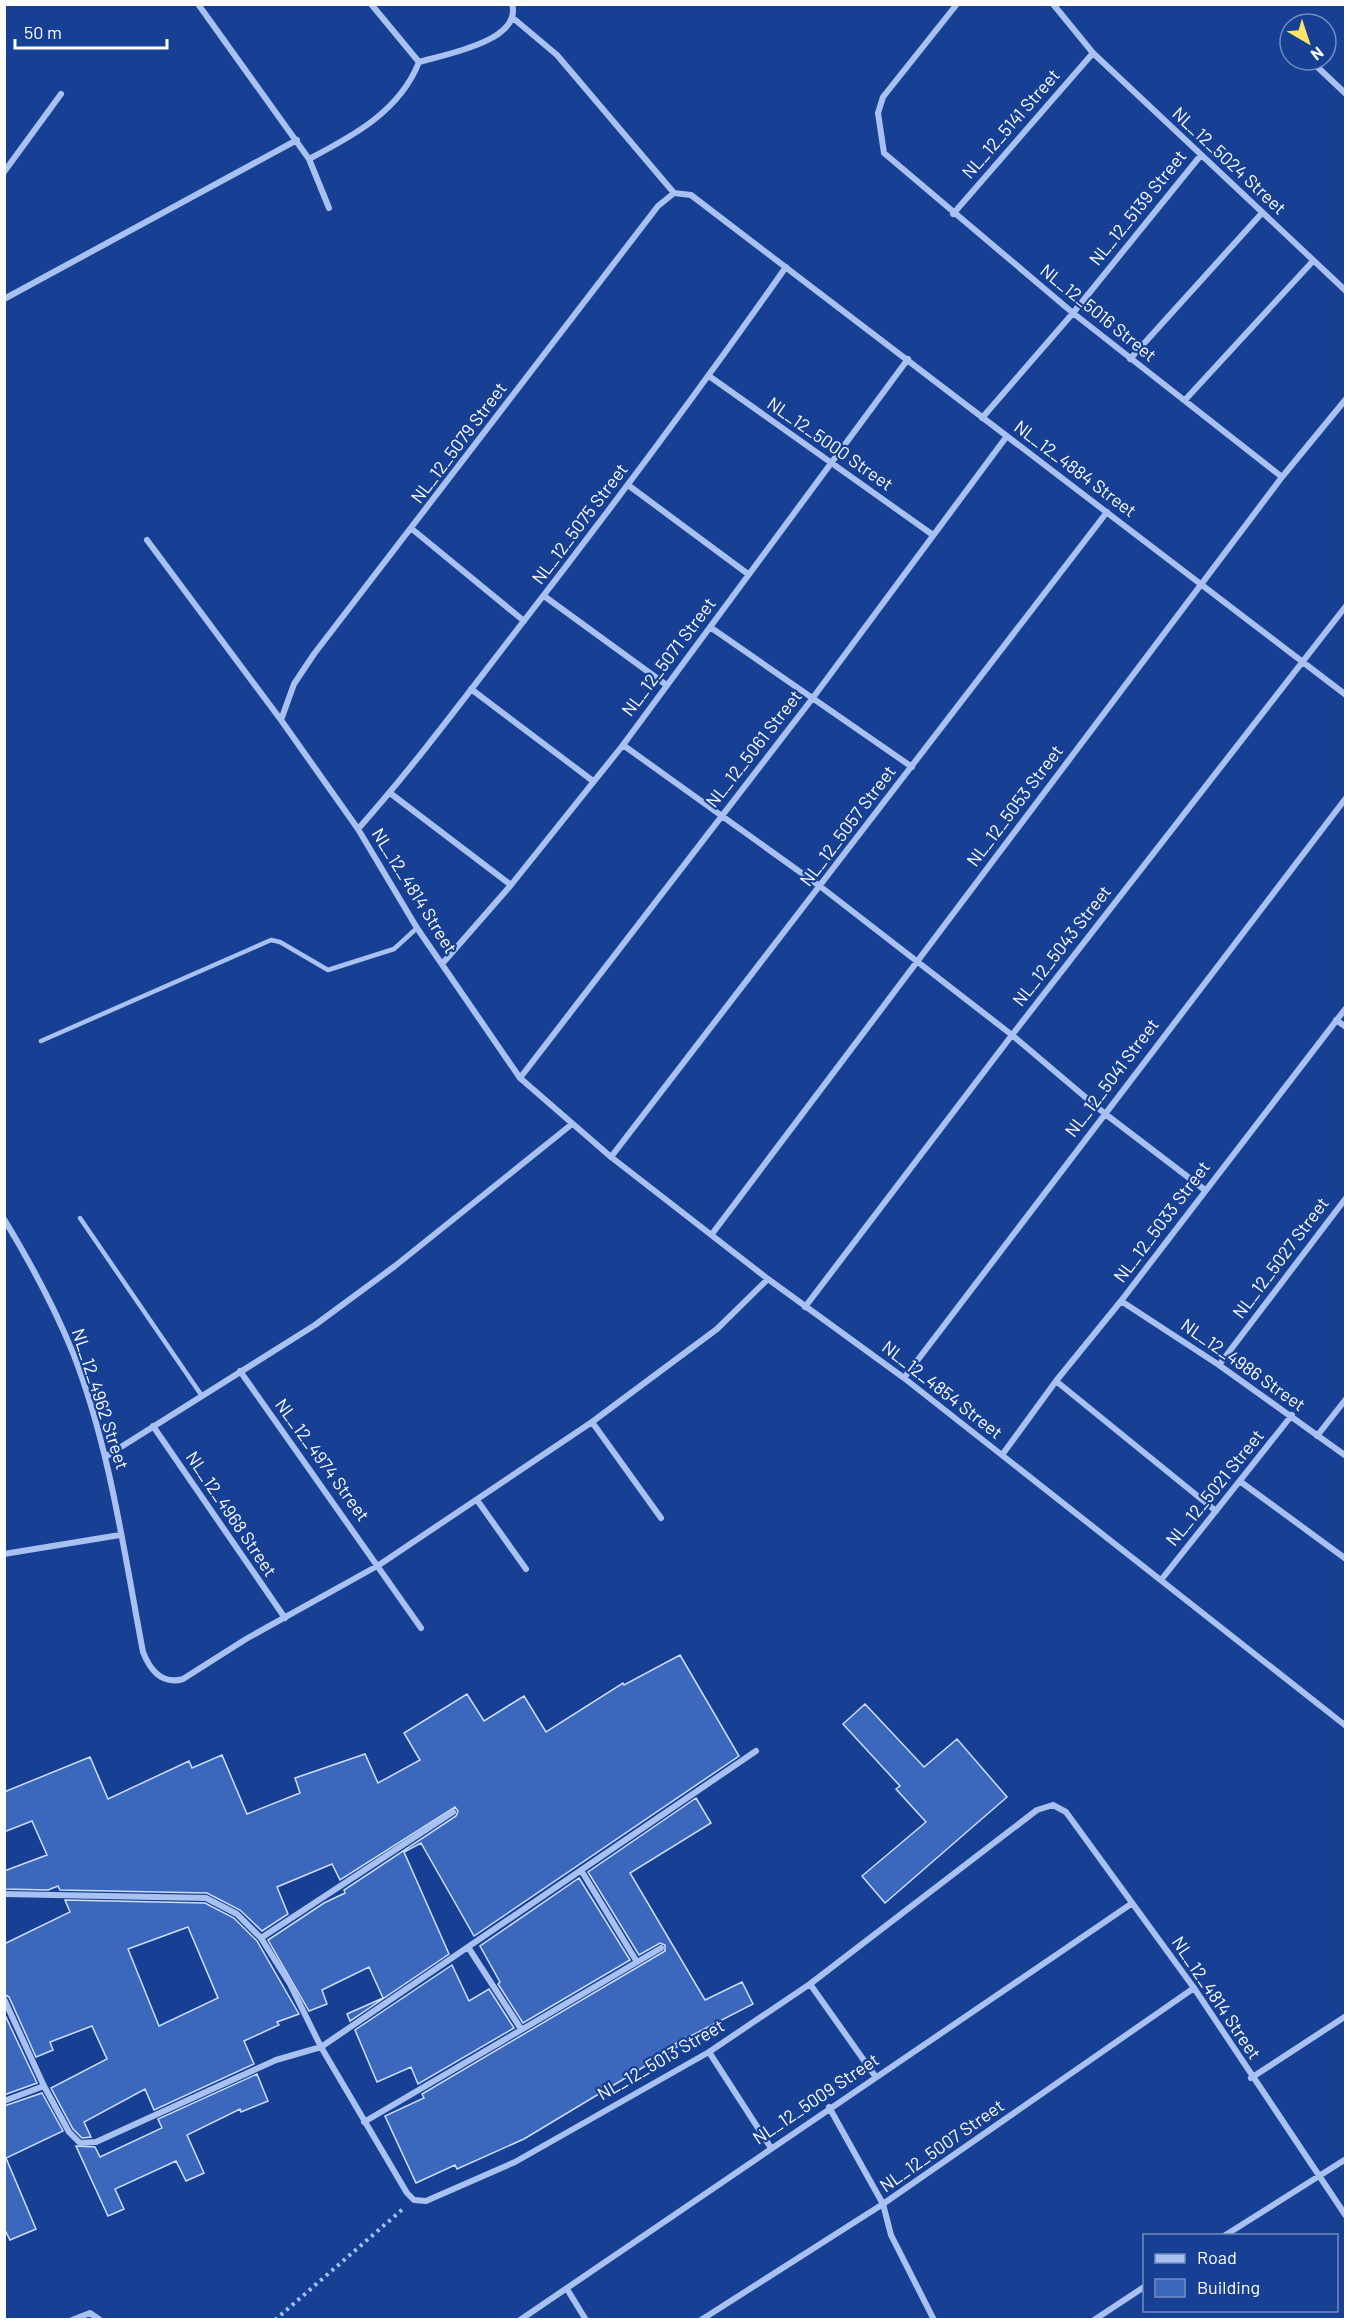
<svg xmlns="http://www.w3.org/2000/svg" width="1350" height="2324" viewBox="0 0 1350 2324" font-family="Barlow,sans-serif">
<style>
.building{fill:#3b67bc;stroke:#cfdefc;stroke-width:1.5;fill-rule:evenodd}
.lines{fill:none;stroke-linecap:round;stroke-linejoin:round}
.path{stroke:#a8c1f1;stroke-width:4;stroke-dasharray:3 4.5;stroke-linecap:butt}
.lane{stroke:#a8c1f1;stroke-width:4.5}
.street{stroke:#a8c1f1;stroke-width:6}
.labels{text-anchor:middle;stroke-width:4.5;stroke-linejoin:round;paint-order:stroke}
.street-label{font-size:18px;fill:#fff;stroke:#174095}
</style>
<rect width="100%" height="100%" fill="#174095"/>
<path class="building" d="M680 1655 739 1756 474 1936 421 1843 404 1852 449 1954 350 2021 347 2014 383 1998 369 1967 322 1990 327 2004 309 2011 268 1940 324 1903 345 1893 344 1890 456 1816 458 1811 455 1807 340 1880 332 1864 277 1887 288 1914 262 1931 240 1910 207 1893 60 1890 58 1886 48 1890 4 1889V1871L47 1855 32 1821 4 1832V1792L90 1757 108 1799 189 1761 192 1768 222 1755 247 1814 300 1793 295 1778 365 1754 378 1783 420 1760 404 1733 467 1694 484 1721 524 1696 546 1732 623 1683 624 1685Z
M865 1704 924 1767 957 1739 1007 1797 885 1903 862 1876 926 1822 896 1789 900 1786 843 1724Z
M696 1798 711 1823 630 1873 705 2000 742 1982 753 2004 675 2044 677 2047 524 2139 457 2169 455 2165 416 2183 385 2116 424 2098 422 2094 665 1951V1945L660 1943 639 1955 588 1872Z
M579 1878 630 1960 523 2023 498 1984 500 1982 480 1946Z
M65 1900 205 1903 234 1918 257 1941 299 2014 277 2022 279 2025 244 2041 254 2064 154 2110 145 2089 84 2122 91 2137 82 2138 73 2129 51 2088 107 2059 92 2026 50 2042 53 2050 36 2057 9 1997 4 1994V1944L70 1912ZM188 1927 218 1998 159 2026 128 1949Z
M452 1965 469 2001 489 1989 514 2028 418 2084 411 2067 377 2082 355 2030Z
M4 2013 37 2083 4 2095Z
M257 2074 268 2101 241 2112 240 2109 187 2135 204 2173 186 2181 176 2161 115 2189 124 2209 108 2216 76 2146 95 2147 100 2157 162 2128 158 2119Z
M42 2093 63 2131 6 2158 36 2229 10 2240 4 2228V2106Z"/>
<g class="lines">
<path class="path" d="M275 2320 404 2208"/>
<path class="lane" d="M41 1041 271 940 280 942 328 970 394 949 417 928
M80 1218 202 1396"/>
<path class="street" d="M198 4 309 159C353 136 400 111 419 62
M371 4 419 62
M957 4 883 97 878 113 884 153 1073 313 1282 477
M1053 4 1093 53 1346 291
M513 18 557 55 674 193 691 195 1346 695
M1310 60 1346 94
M419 62C443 55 523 41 512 4
M309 159 329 208
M4 172 61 94
M953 214 1093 53
M4 299 297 140
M1130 359 1262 213
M709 376 933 535
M1185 400 1313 261
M982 418 1073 313 1201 155
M628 485 748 574
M412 529 524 621
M147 540 281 720 358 829 417 928 520 1078 611 1157 768 1279 904 1378 1346 1726
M544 596 665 684
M710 627 912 767
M471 689 593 781
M281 720 294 684 314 654 658 206 674 193
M623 745 821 887 1012 1035 1104 1113 1205 1190
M390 793 511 885
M358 829C413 767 463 700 513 635 607 514 698 392 786 267
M442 964 511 885 623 745 908 359
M1336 1020 1346 1027
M520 1078 812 699 1007 436
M611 1157 1107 512
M4 1219C30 1262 54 1306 73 1353 110 1448 124 1552 143 1652 150 1670 162 1685 183 1679L246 1639 379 1565 592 1422 717 1329 768 1279
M712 1234 1282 477 1346 399
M1121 1301 1219 1365 1346 1456
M805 1307 1012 1035 1346 606
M1219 1365 1346 1198
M240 1371 421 1628
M904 1378 1346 798
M1056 1381 1216 1511
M592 1422 661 1518
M153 1426 285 1618
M1317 1436 1346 1399
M1002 1455 1056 1381 1121 1301 1346 1008
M105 1457 315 1325 395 1266 572 1124
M1241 1482 1346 1559
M477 1500 526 1569
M4 1554 120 1535
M1161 1580 1292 1415
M581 1870 637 1962
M4 1894 206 1898 237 1914 261 1938 290 1984 321 2047 407 2193 414 2200 426 2201 515 2162 709 2052 810 1984 1037 1810 1053 1805 1066 1812 1194 1988 1346 2216
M261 1938 453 1812
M468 1947 521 2029
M810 1984 875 2076
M4 1999 44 2086 4 2101
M709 2052 771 2148
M1251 2078 1346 2016
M44 2086 69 2132 80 2143 96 2142 276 2060 321 2047 756 1751
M829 2107 883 2204 891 2235 934 2320
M364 2122 661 1948
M1224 2236 1346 2159
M567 2289 586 2320
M72 2320 90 2313 100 2320
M520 2320 1131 1904
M701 2320 883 2204 1194 1988
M1094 2320 1144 2287"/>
</g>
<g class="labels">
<g class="street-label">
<text transform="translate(1011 124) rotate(-49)" y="6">NL_12_5141 Street</text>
<text transform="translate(1229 161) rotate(43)" y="6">NL_12_5024 Street</text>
<text transform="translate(1138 208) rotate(-51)" y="6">NL_12_5139 Street</text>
<text transform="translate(1098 313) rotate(39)" y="6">NL_12_5016 Street</text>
<text transform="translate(459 443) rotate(-53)" y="6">NL_12_5079 Street</text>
<text transform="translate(830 444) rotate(35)" y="6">NL_12_5000 Street</text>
<text transform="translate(1075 469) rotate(37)" y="6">NL_12_4884 Street</text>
<text transform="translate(580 524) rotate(-53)" y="6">NL_12_5075 Street</text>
<text transform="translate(669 657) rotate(-53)" y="6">NL_12_5071 Street</text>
<text transform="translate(754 749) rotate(-52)" y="6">NL_12_5061 Street</text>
<text transform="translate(1015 806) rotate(-53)" y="6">NL_12_5053 Street</text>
<text transform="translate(848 826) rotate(-53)" y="6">NL_12_5057 Street</text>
<text transform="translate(414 891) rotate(58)" y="6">NL_12_4814 Street</text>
<text transform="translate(1062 946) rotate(-52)" y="6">NL_12_5043 Street</text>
<text transform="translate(1112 1078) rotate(-53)" y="6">NL_12_5041 Street</text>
<text transform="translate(1162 1222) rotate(-53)" y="6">NL_12_5033 Street</text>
<text transform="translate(1281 1258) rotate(-53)" y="6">NL_12_5027 Street</text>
<text transform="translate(1243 1365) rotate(35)" y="6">NL_12_4986 Street</text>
<text transform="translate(942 1390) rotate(38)" y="6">NL_12_4854 Street</text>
<text transform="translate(100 1399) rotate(72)" y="6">NL_12_4962 Street</text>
<text transform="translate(322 1460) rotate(54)" y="6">NL_12_4974 Street</text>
<text transform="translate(1215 1488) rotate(-51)" y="6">NL_12_5021 Street</text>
<text transform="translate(231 1514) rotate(56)" y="6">NL_12_4968 Street</text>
<text transform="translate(1216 1998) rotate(56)" y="6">NL_12_4814 Street</text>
<text transform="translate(661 2060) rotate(-30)" y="6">NL_12_5013 Street</text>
<text transform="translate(816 2099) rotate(-34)" y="6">NL_12_5009 Street</text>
<text transform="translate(942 2146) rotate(-35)" y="6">NL_12_5007 Street</text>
</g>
</g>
<rect width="1350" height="2324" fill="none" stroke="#ffffff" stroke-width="12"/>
<rect x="1143" y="2234" width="195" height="78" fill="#174095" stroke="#748cbf" stroke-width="1.5"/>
<rect x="1155" y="2254" width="30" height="9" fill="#a8c1f1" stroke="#748cbf" stroke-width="1.5"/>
<text x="1197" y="2264" font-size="18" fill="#ffffff">Road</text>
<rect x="1155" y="2279" width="30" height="18" fill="#3b67bc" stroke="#748cbf" stroke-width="1.5"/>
<text x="1197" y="2294" font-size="18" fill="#ffffff">Building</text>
<g transform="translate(1308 42) rotate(141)"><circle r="28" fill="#174095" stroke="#748cbf" stroke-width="1.5"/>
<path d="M0-4.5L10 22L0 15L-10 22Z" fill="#ffe368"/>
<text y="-9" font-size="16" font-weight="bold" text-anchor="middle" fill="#ffffff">N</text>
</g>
<path d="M15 39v9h152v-9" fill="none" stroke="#ffffff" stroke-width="3"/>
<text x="24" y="39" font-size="18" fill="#ffffff" stroke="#174095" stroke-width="4.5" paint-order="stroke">50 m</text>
</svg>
